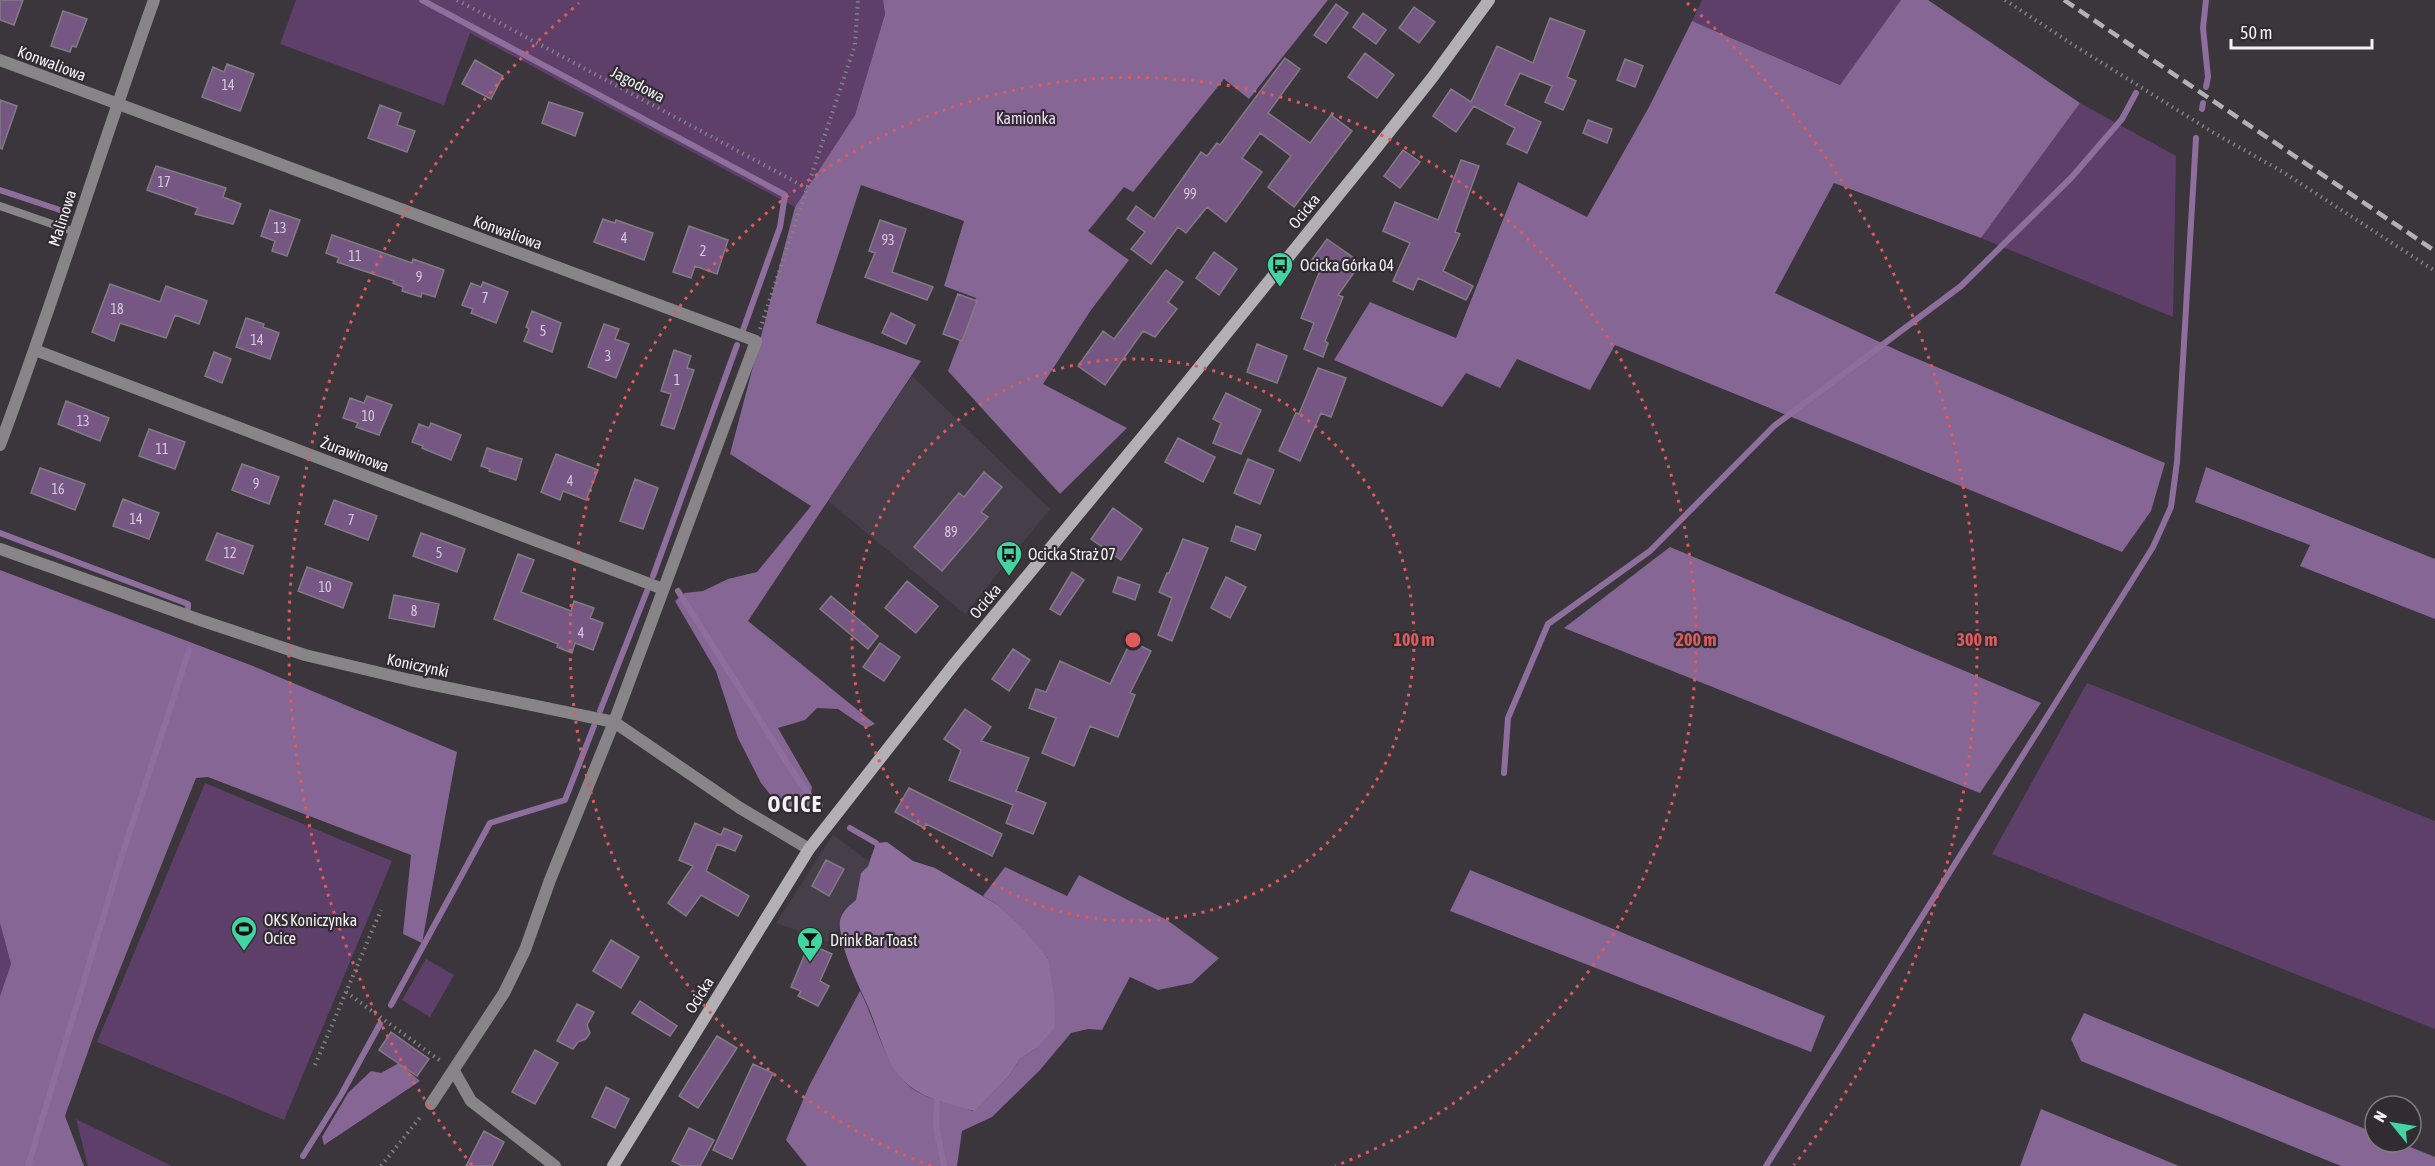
<svg xmlns="http://www.w3.org/2000/svg" width="2435" height="1166" viewBox="0 0 2435 1166" font-family="'Asap Condensed',sans-serif">
<style>
.built{fill:#463f4a}
.green{fill:#5d3f6a}
.forest{fill:#866694}
.water{fill:#8e6e9c}
.lines{fill:none;stroke-linecap:round;stroke-linejoin:round}
.stream{stroke:#8e6e9c;stroke-width:6}
.building{fill:#765784;stroke:#807c82;stroke-width:1.5}
.path{stroke:#858186;stroke-width:4;stroke-dasharray:1.5 4.5;stroke-linecap:butt}
.lane{stroke:#878588;stroke-width:8}
.street{stroke:#878588;stroke-width:12}
.secondary{stroke:#b3b0b5;stroke-width:12}
.rail{stroke:#b4b1b5;stroke-width:4.5;stroke-dasharray:12 6;stroke-linecap:butt}
.ring{fill:none;stroke:#de5a5b;stroke-width:3;stroke-dasharray:3 6}
.labels{text-anchor:middle;stroke-width:4.5;stroke-linejoin:round;paint-order:stroke}
.number-label{font-size:14px;fill:#d4cad9}
.street-label{font-size:16px;fill:#f4f1f5;stroke:#302c31}
.park-label{font-size:16px;fill:#edd9f6;stroke:#302c31}
.poi-label{font-size:16px;fill:#f4f1f5;stroke:#302c31;text-anchor:start}
.district-label{font-size:22px;font-weight:bold;letter-spacing:1.5px;fill:#f4f1f5;stroke:#302c31}
.centre{fill:#de5a5b;stroke:#302c31;stroke-width:3}
.ring-label{font-size:18px;text-anchor:middle;font-weight:bold;fill:#de5a5b;stroke:#302c31;stroke-width:4.5;stroke-linejoin:round;paint-order:stroke}
</style>
<rect width="100%" height="100%" fill="#3a363c"/>
<path class="built" d="M912 376 1050 509 965 614 828 501Z
M833 835 870 862 861 873 856 900 843 910 839 928 828 942 776 923Z"/>
<path class="green" d="M296 0H883L885 14 855 115 795 207 470 33 444 105 280 44Z
M1702 0H1901L1841 85 1692 21Z
M2080 103 2176 156 2173 317 1981 238Z
M2087 683 2435 821V1029L1992 854Z
M205 783 392 861 284 1120 97 1042Z
M0 923 11 964 0 996Z
M426 959 454 975 430 1017 402 1000Z
M76 1119 172 1166H88Z"/>
<path class="forest" d="M883 0H1328L1249 99 1224 79 1133 192 1124 187 1088 231 1129 260 1091 310 1043 384 1127 428 1060 494 948 371 976 298 944 286 964 221 861 185 816 323 921 361 748 621 875 724 866 728 838 709 817 708 805 720 778 728 812 787 808 814 776 802 761 783 738 738 716 671 675 601 685 593 703 591 728 579 757 572 811 506 730 454 795 207 855 115 885 14Z
M1901 0H1928L2080 103 1981 238 1834 183 1775 293 1901 352 2165 463 2151 511 2122 552 1615 345 1590 390 1517 359 1500 388 1466 373 1442 407 1334 360 1370 302 1456 338 1518 182 1587 217 1649 107 1692 21 1840 85Z
M2206 467 2435 559V619L2300 566 2310 545 2195 502Z
M1670 547 2041 703 1980 793 1564 628Z
M0 570 253 666 457 752 422 943 403 934 411 855 208 777 196 778 95 1032 65 1116 84 1166H0V996L11 964 0 923Z
M1005 867 1067 896 1079 875 1167 920 1219 958 1192 983 1158 990 1130 977 1102 1030 1088 1029 1071 1033 1040 1070 992 1117 962 1131 957 1166H807L786 1140 809 1086 860 991C876 1021 886 1073 916 1091 933 1101 955 1105 973 1111L1009 1076 1020 1059 1037 1048 1048 959 998 905 983 896Z
M1470 870 1825 1016 1811 1052 1450 911Z
M2084 1013 2375 1133V1142H2398L2435 1157V1166H2341L2081 1061 2071 1039Z
M399 1063 420 1081 324 1145 322 1137 348 1093 371 1071 381 1073Z
M2041 1109 2179 1166H2020Z"/>
<path class="water" d="M887 842 913 861 935 868 998 905 1025 931 1048 959 1054 995 1055 1027 1037 1048 1020 1059 1009 1076 974 1111C948 1104 918 1098 900 1077 885 1060 876 1023 866 1002 856 980 843 954 840 929 838 915 846 908 856 900L861 873 868 866 876 843Z"/>
<g class="lines">
<path class="stream" d="M422 0 785 195 780 227 743 330
M2206 0 2203 28 2208 77 2206 87
M2202 109 2203 103
M0 190 66 212
M0 533 188 604V608
M653 576 737 345
M678 591 791 769 812 799 820 805
M600 711 647 591
M1504 773 1508 718 1548 624 1650 551 1774 426 1961 286 2071 178 2122 119 2136 93
M850 828 876 843
M391 1005 490 823 565 800 594 726
M937 1100 936 1126 944 1166
M303 1156 341 1095 380 1024
M28 1166 118 868 189 650
M1766 1166 2153 547 2171 507 2177 462 2196 138"/>
</g>
<path class="building" d="M0 0H23L14 25 0 20Z
M1336 4 1348 13 1326 43 1314 35Z
M1414 7 1435 22 1419 43 1399 28Z
M63 11 87 19 76 47 72 46 70 52 51 46Z
M1363 13 1386 30 1376 44 1353 27Z
M1550 18 1585 31 1567 77 1576 81 1563 110 1545 102 1552 86 1520 73 1505 105 1541 122 1527 153 1507 144 1515 128 1474 106 1456 132 1433 116 1451 89 1471 102 1497 46 1533 63Z
M1365 53 1394 75 1377 98 1348 77Z
M1285 58 1300 69 1268 113 1310 143 1331 115 1352 131 1294 207 1268 187 1291 156 1260 133 1242 158 1262 172 1226 222 1207 207 1186 233 1178 227 1151 264 1131 249 1145 232 1127 219 1136 206 1154 219 1201 152 1207 156 1217 143 1220 145Z
M1625 59 1643 66 1635 87 1617 80Z
M475 60 503 76 491 99 462 84Z
M227 64 254 74 240 111 202 97 213 67 224 72Z
M0 100 17 106 2 149 0 148Z
M549 102 583 113 575 136 542 123Z
M380 105 401 113 397 125 415 131 407 152 368 138Z
M1588 120 1612 129 1607 143 1583 133Z
M1403 150 1420 162 1400 188 1384 176Z
M1461 160 1479 166 1455 232 1460 234 1443 271 1473 286 1466 300 1418 278 1413 290 1393 281 1410 243 1383 231 1395 202 1438 220Z
M156 166 226 188 223 197 241 204 233 224 195 214 198 208 147 190Z
M270 210 300 220 287 256 272 251 275 241 261 236Z
M603 219 615 223 616 220 653 233 644 260 594 242Z
M880 220 906 229 892 272 933 287 927 300 865 277 875 253 869 251Z
M689 226 728 240 717 274 695 266 691 278 673 272Z
M332 235 412 263 413 259 444 270 435 297 422 293 421 297 402 291 403 287 393 283 394 281 337 262 339 258 326 253Z
M1327 239 1361 263 1338 295 1343 297 1325 341 1328 343 1323 357 1304 349 1314 323 1301 318 1321 268 1311 261Z
M1214 252 1237 269 1219 295 1196 278Z
M1166 270 1183 282 1168 302 1177 309 1155 337 1143 331 1105 385 1078 366 1103 331 1114 339Z
M483 282 508 292 496 323 471 313 473 309 462 305 471 283 481 287Z
M110 284 160 302 166 286 207 301 199 324 175 315 166 338 120 323 114 341 92 332Z
M958 294 977 301 962 341 943 334Z
M532 311 561 323 552 352 524 341 529 329 526 327Z
M891 313 915 325 906 344 882 333Z
M246 318 264 324 263 327 279 333 270 359 236 347Z
M604 324 619 329 615 339 629 344 616 378 588 367Z
M1257 344 1287 356 1277 383 1247 372Z
M674 350 691 356 687 368 694 370 674 429 661 425 671 394 661 391Z
M214 352 231 359 222 383 205 376Z
M1318 368 1346 378 1331 417 1321 413 1300 461 1279 451 1296 413 1299 414Z
M1226 393 1261 410 1241 454 1213 443 1221 423 1213 419Z
M367 396 392 405 379 435 356 427 358 423 343 418 350 398 364 403Z
M66 401 109 418 100 441 58 424Z
M431 423 461 435 451 460 422 448 423 446 412 442 419 424 429 428Z
M149 429 185 442 175 469 139 456Z
M1178 438 1215 457 1203 482 1165 462Z
M487 448 522 459 516 480 489 471 490 469 481 466Z
M556 454 598 470 586 500 563 491 560 500 541 492Z
M1248 459 1274 470 1260 504 1234 493Z
M242 464 279 477 269 504 232 490Z
M40 468 85 484 75 510 31 493Z
M984 472 1002 487 981 512 988 517 942 571 914 547 959 493 964 497Z
M635 479 658 488 643 529 620 521Z
M123 499 159 513 149 539 113 526Z
M334 500 377 516 368 540 325 524Z
M1113 508 1142 529 1121 560 1091 539Z
M1236 526 1261 535 1255 550 1231 541Z
M217 533 253 546 243 574 206 560Z
M421 533 465 549 457 572 413 556Z
M1183 539 1208 548 1172 641 1158 635 1172 598 1159 592 1167 573H1169Z
M518 554 534 560 521 592 571 611 574 601 594 608 590 618 603 623 593 650 575 643 572 653 557 647 558 644 494 619Z
M307 567 352 583 343 608 298 591Z
M1072 572 1084 580 1060 615 1050 609Z
M1118 577 1140 585 1135 600 1113 592Z
M1226 577 1246 587 1230 618 1211 608Z
M907 581 938 606 916 633 885 608Z
M394 595 439 604 434 627 389 618Z
M831 596 878 636 868 649 820 609Z
M1131 641 1151 651 1130 693 1135 695 1118 737 1090 726 1074 766 1042 753 1056 718 1029 708 1036 689 1046 692 1060 661 1110 684Z
M880 643 900 657 884 681 863 667Z
M1013 649 1030 660 1009 691 992 679Z
M965 709 991 727 981 741 1029 758 1016 791 1046 803 1033 834 1006 823 1013 805 949 780 961 750 944 739Z
M909 788 1002 834 992 856 926 824 924 828 895 812Z
M695 823 721 835 724 828 742 836 735 851 717 844 706 871 749 896 738 916 701 895 686 916 668 903 693 866 679 860Z
M826 860 844 869 829 896 812 886Z
M611 940 639 957 621 988 593 971Z
M809 944 832 954 820 981 829 986 818 1006 798 996 801 991 791 987Z
M640 1001 677 1026 670 1036 632 1013Z
M577 1004 594 1012 587 1025 590 1033 586 1039 578 1042 573 1049 557 1041Z
M391 1032 429 1059 417 1076 379 1050Z
M717 1036 737 1048 698 1108 679 1096Z
M535 1050 558 1063 535 1104 512 1092Z
M753 1064 773 1073 732 1159 713 1150Z
M606 1087 629 1099 615 1128 592 1117Z
M689 1128 714 1140 700 1166H682L672 1161Z
M484 1131 504 1142 492 1166H466Z"/>
<g class="lines">
<path class="path" d="M457 0 807 188
M2005 0 2075 46 2214 133 2283 172 2435 271
M760 329 855 45 858 0
M346 992 442 1062
M315 1065 381 910
M381 1166 422 1115"/>
<path class="lane" d="M0 206 75 232"/>
<path class="street" d="M0 60 756 341 614 722 550 880 525 950 504 993 431 1104
M35 350 663 589
M0 445C55 298 101 148 154 0
M0 549 203 621 305 655 410 680 614 722 740 808 809 849
M454 1071 471 1101 555 1166"/>
<path class="secondary" d="M613 1166 809 849 955 663 1163 412 1366 161 1432 78 1489 0"/>
<path class="rail" d="M2064 0 2435 251"/>
</g>
<g class="ring">
<circle cx="1133" cy="640" r="281"/>
<path d="M931 1166A563 563 0 1 1 1335 1166"/>
<path d="M472 1165A844 844 0 0 1 579 3M1687 3A844 844 0 0 1 1794 1165"/>
</g>
<defs>
<g id="bus-pin" transform="scale(1.35)"><path d="M0 17L-7.5 6A9.5 9.5 0 1 1 7.5 6Z" fill="#42d4a1" stroke="#302c31"/><path d="M-5-6H5V4H4V6H2V4H-2V6H-4V4H-5ZM-3.5-4V0h7V-4ZM-3.5 1.2v1.5H-2V1.2ZM2 1.2v1.5H3.5V1.2Z" fill="#111"/></g>
<g id="stadium-pin" transform="scale(1.35)"><path d="M0 17L-7.5 6A9.5 9.5 0 1 1 7.5 6Z" fill="#42d4a1" stroke="#302c31"/><path d="M0-5a6.5 5 0 1 0 0 10a6.5 5 0 1 0 0-10ZM-3.5-1.8h7v3.6h-7Z" fill="#111"/></g>
<g id="bar-pin" transform="scale(1.35)"><path d="M0 17L-7.5 6A9.5 9.5 0 1 1 7.5 6Z" fill="#42d4a1" stroke="#302c31"/><path d="M-6-5H6L.8 .8V4.5H3.5V6h-7V4.5H-.8V.8Z" fill="#111"/></g>
</defs>
<g fill-rule="evenodd">
<use href="#bus-pin" x="1280" y="265"/>
<use href="#bus-pin" x="1009" y="554"/>
<use href="#stadium-pin" x="244" y="929"/>
<use href="#bar-pin" x="810" y="940"/>
</g>
<g class="labels">
<g class="number-label">
<text x="228" y="90">14</text>
<text x="164" y="187">17</text>
<text x="1190" y="199">99</text>
<text x="280" y="233">13</text>
<text x="624" y="243">4</text>
<text x="888" y="245">93</text>
<text x="703" y="256">2</text>
<text x="355" y="261">11</text>
<text x="419" y="282">9</text>
<text x="485" y="303">7</text>
<text x="117" y="314">18</text>
<text x="543" y="336">5</text>
<text x="257" y="345">14</text>
<text x="608" y="361">3</text>
<text x="677" y="385">1</text>
<text x="368" y="421">10</text>
<text x="83" y="426">13</text>
<text x="162" y="454">11</text>
<text x="570" y="486">4</text>
<text x="256" y="489">9</text>
<text x="58" y="494">16</text>
<text x="136" y="524">14</text>
<text x="351" y="525">7</text>
<text x="951" y="537">89</text>
<text x="230" y="558">12</text>
<text x="439" y="558">5</text>
<text x="325" y="592">10</text>
<text x="414" y="616">8</text>
<text x="581" y="638">4</text>
</g>
<g class="street-label">
<text transform="translate(52 63) rotate(21)" y="6">Konwaliowa</text>
<text transform="translate(638 84) rotate(28)" y="6">Jagodowa</text>
<text transform="translate(1304 211) rotate(-51)" y="6">Ocicka</text>
<text transform="translate(62 218) rotate(-72)" y="6">Malinowa</text>
<text transform="translate(508 232) rotate(20)" y="6">Konwaliowa</text>
<text transform="translate(355 454) rotate(21)" y="6">Żurawinowa</text>
<text transform="translate(985 601) rotate(-50)" y="6">Ocicka</text>
<text transform="translate(418 665) rotate(12)" y="6">Koniczynki</text>
<text transform="translate(699 995) rotate(-58)" y="6">Ocicka</text>
</g>
<g class="park-label">
<text x="1026" y="124">Kamionka</text>
</g>
<g class="poi-label">
<text x="1300" y="271">Ocicka Górka 04</text>
<text x="1028" y="560">Ocicka Straż 07</text>
<text x="264" y="926">OKS Koniczynka<tspan x="264" dy="18">Ocice</tspan></text>
<text x="830" y="946">Drink Bar Toast</text>
</g>
<g class="district-label">
<text x="795" y="812">OCICE</text>
</g>
</g>
<circle cx="1133" cy="640" r="9" class="centre"/>
<g class="ring-label">
<text x="1414" y="646">100 m</text>
<text x="1696" y="646">200 m</text>
<text x="1977" y="646">300 m</text>
</g>
<g transform="translate(2393 1124) rotate(300)"><circle r="28" fill="#302c31" stroke="#7e7b7f" stroke-width="1.5"/>
<path d="M0-4.5L10 22L0 15L-10 22Z" fill="#42d4a1"/>
<text y="-9" font-size="16" font-weight="bold" text-anchor="middle" fill="#f4f1f5">N</text>
</g>
<path d="M2231 39v9h141v-9" fill="none" stroke="#f4f1f5" stroke-width="3"/>
<text x="2240" y="39" font-size="18" fill="#f4f1f5" stroke="#302c31" stroke-width="4.5" paint-order="stroke">50 m</text>
</svg>
